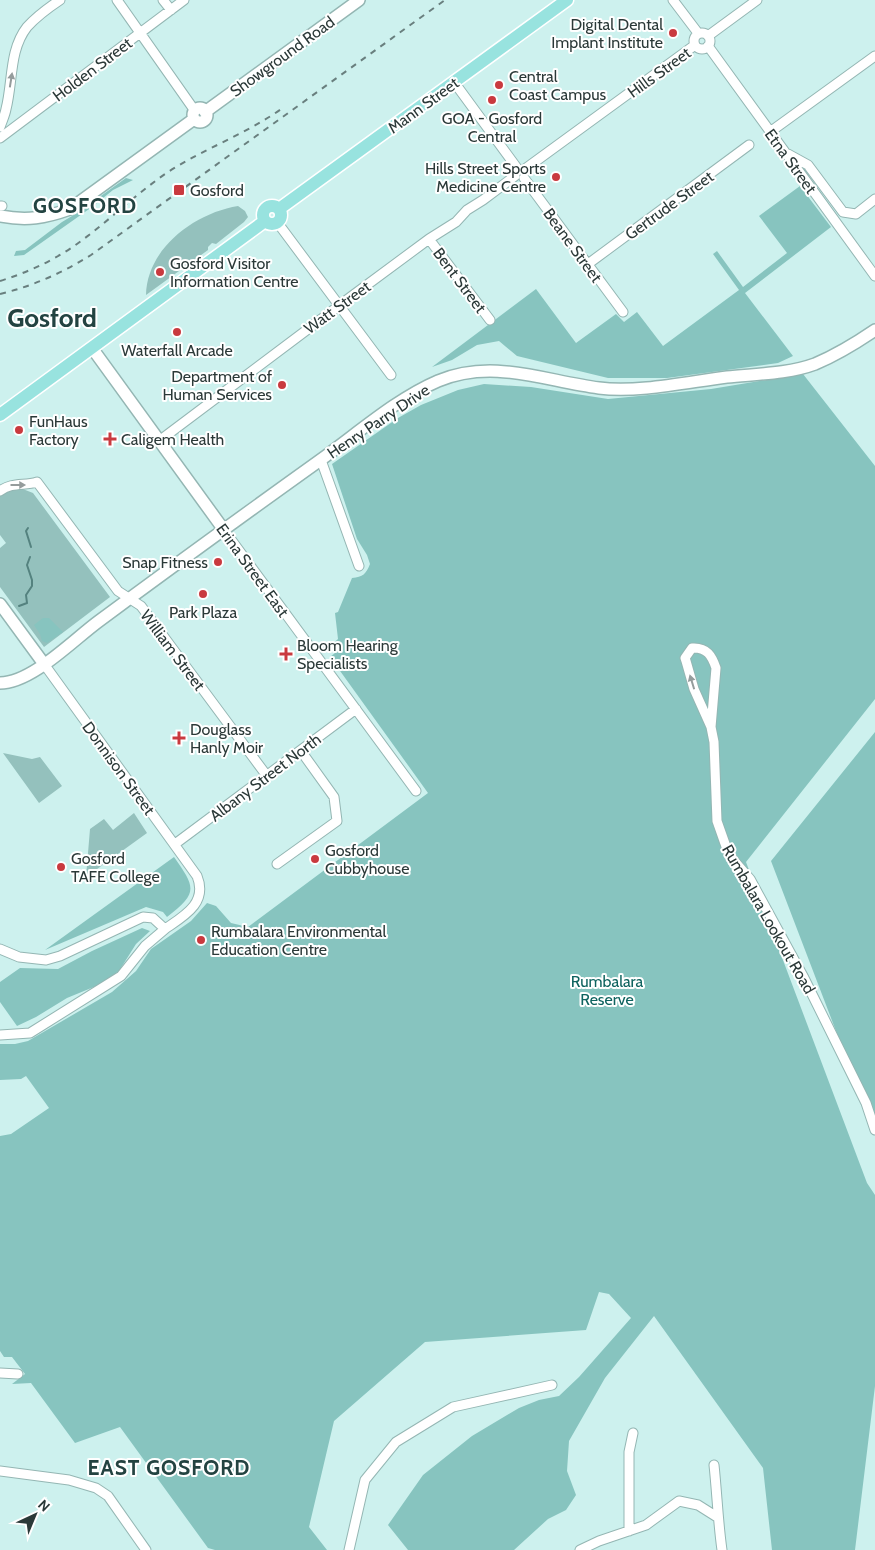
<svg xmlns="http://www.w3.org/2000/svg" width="875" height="1550" viewBox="0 0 875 1550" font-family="Cabin,sans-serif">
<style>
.green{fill:#94c1bd}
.forest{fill:#87c4bf}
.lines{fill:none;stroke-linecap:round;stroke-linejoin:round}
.stream{stroke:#54827f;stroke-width:2}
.street-casing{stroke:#94b6b3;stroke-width:11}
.secondary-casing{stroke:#94b6b3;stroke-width:14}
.primary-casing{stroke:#fff;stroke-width:15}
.street{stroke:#fff;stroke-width:9}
.secondary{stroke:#fff;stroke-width:11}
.primary{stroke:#98e3df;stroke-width:12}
.rail{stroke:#697f7e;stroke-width:2;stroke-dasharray:6 6;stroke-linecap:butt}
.oneway{fill:#959c9c}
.poi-dot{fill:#c93a3f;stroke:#fff;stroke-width:2}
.labels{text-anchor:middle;stroke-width:4;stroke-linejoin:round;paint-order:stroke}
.poi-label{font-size:16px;fill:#2b3938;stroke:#fff;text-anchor:start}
.street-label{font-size:16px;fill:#2b3938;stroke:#fff}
.park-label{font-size:16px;fill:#0e635f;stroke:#fff}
.district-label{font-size:21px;font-weight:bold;letter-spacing:1px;fill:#234341;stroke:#fff}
.town-label{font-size:26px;font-weight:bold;fill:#234341;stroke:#fff}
</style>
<rect width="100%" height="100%" fill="#cdf1ee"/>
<path class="green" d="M238 206 245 211 248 217 244 222 216 244 212 243 208 247V250L146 295C147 248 195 213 238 206Z
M15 486 33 493 110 597 44 647 0 587V548L6 543 0 535V493Z
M3 753 32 759 40 757 62 786 39 803Z
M134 813 147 833 86 877 90 829 104 819 113 830Z"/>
<path class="forest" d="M126 178 133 180 113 190 92 207 24 255 14 256 16 251 25 250 62 222 77 213Z
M800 186 831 227 745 293 793 356 778 363 667 378H608L517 356 499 341 477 345 452 360 432 367 536 289 576 343 616 314 624 322 637 312 663 346 739 290 713 254 717 251 743 287 787 253 759 216Z
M803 374 875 466V699L746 862 867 1183 875 1195V1386L855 1550H772L763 1468 654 1316 605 1378 569 1441 567 1471 576 1495 566 1510 548 1519 514 1550H408L388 1525 423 1475 472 1436 519 1408 539 1400 559 1396 579 1377 631 1318 609 1294 599 1292 586 1330 425 1342 334 1421 309 1527 327 1550H215L208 1548 120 1427 75 1443 31 1383 12 1384 25 1374 12 1357H4L0 1351V1136L11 1134 49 1108 26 1076 21 1079 0 1080V1044H15L28 1041 112 992 136 971 151 949 191 921 207 903 216 906 231 923 248 927 428 793 330 657 335 653 330 646 338 639 335 613 338 612 352 578C363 577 366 574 370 564L367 555 357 539 332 464 398 418 421 405 458 390 484 384 531 387 608 399 711 389Z
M43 618H49L63 632 47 643 42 641 40 634 34 625Z
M875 732V1133L771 861Z
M174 857C196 888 198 893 167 917L163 912 146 907 45 950Z
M142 928 150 931 136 944 119 971 101 984 67 998 36 1017 17 1026 0 1002V982L20 968 58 969 92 951Z"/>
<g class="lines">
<path class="stream" d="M28 528 26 531 31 547
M19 606 27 603 26 595 32 586V580L27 565 30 557"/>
<g class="street-casing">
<path id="street" d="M117 0 195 111
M163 0 171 10
M673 0 698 33
M694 41a8 8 0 1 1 16 0a8 8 0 1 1-16 0Z
M708 36 757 0
M708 46 875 276
M454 82 517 168
M0 127C2 121 5 115 6 109 13 82 9 50 27 27 37 16 48 8 60 0
M770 132 875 56
M0 138 184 0
M788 154 808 165 843 212 856 214 875 199
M525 169 695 45
M524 178 623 312
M0 206H2
M277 222 391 375
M429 239 490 320
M588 264 749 145
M159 441 352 296 429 239 456 222 467 210 483 200 515 176
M321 460 359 566
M0 491C12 482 24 486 37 482L118 591 141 606 267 776
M224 530 416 791
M44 664 197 876C208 903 184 916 165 929
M711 727 694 689 686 661 685 658 692 648C707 647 712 656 716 668L711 727 714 742 717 821 729 855 750 879 804 978 866 1103 875 1130
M175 844 356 709
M277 864 337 821 334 797 301 751
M0 949 19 957 46 960 60 956 143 917 153 918 165 929 145 946 121 976 30 1033 0 1035
M0 1373 18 1374
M714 1465C717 1493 718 1522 722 1550
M0 1471 69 1480 96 1488 108 1496 146 1550
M629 1531V1452L633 1433
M349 1550 365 1480 396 1442 453 1407 552 1385
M580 1550 599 1541 646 1525 679 1501 698 1505 717 1517"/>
</g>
<g class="secondary-casing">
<path id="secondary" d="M193 115a7 7 0 1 1 14 0a7 7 0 1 1-14 0Z
M205 112 359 0
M0 216C27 221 45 218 70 209L194 119
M92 348 224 530
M0 604 44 664
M0 683C32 683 73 640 99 621 172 567 245 514 319 461 357 434 396 399 438 381 493 358 544 381 599 388 638 393 687 382 727 377 755 374 788 374 815 364 836 355 856 343 875 330"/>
</g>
<g class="primary-casing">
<path id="primary" d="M263 215a9 9 0 1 1 18 0a9 9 0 1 1-18 0Z
M279 209 567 0
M0 415 265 221"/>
</g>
<use href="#street" class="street"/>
<use href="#secondary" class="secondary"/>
<use href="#primary" class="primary"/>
<path class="rail" d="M0 281C29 272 57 259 81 241 111 219 137 193 168 172 205 148 247 134 284 107
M0 294C33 286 62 273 91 255L445 0"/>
</g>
<defs><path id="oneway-solid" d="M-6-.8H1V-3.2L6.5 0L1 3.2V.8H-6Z" transform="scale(1.25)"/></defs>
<g class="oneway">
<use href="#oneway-solid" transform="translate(11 80) rotate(-81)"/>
<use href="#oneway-solid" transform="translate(18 485)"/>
<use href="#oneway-solid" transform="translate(692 682) rotate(-107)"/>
</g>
<g class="poi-dot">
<circle cx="673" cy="33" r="5"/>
<circle cx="499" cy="85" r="5"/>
<circle cx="492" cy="100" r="5"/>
<circle cx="556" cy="177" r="5"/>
<rect x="173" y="184" width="12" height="12" rx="2.5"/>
<circle cx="160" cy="272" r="5"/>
<circle cx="177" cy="332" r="5"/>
<circle cx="282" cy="385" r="5"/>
<circle cx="19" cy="430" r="5"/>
<path d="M107.5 431.5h5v5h5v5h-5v5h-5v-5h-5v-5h5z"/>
<circle cx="218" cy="562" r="5"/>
<circle cx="203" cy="594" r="5"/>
<path d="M283.5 646.5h5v5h5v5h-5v5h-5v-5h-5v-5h5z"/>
<path d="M176.5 730.5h5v5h5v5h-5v5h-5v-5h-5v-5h5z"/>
<circle cx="315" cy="859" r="5"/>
<circle cx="61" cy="867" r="5"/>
<circle cx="201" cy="940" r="5"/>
</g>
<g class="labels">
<g class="poi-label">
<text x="663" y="30" text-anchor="end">Digital Dental<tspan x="663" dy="18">Implant Institute</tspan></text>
<text x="509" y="82">Central<tspan x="509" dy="18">Coast Campus</tspan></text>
<text x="492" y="124" text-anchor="middle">GOA - Gosford<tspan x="492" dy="18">Central</tspan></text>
<text x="546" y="174" text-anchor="end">Hills Street Sports<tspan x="546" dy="18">Medicine Centre</tspan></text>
<text x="190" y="196">Gosford</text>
<text x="170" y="269">Gosford Visitor<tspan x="170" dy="18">Information Centre</tspan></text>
<text x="177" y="356" text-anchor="middle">Waterfall Arcade</text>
<text x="272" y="382" text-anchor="end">Department of<tspan x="272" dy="18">Human Services</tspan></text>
<text x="29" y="427">FunHaus<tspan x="29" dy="18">Factory</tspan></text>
<text x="121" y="445">Caligem Health</text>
<text x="208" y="568" text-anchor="end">Snap Fitness</text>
<text x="203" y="618" text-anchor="middle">Park Plaza</text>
<text x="297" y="651">Bloom Hearing<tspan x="297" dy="18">Specialists</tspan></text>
<text x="190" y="735">Douglass<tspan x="190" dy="18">Hanly Moir</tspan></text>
<text x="325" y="856">Gosford<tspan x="325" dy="18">Cubbyhouse</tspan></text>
<text x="71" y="864">Gosford<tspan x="71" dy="18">TAFE College</tspan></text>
<text x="211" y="937">Rumbalara Environmental<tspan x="211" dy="18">Education Centre</tspan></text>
</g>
<g class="street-label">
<text transform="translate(282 56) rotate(-36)" y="6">Showground Road</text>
<text transform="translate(92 69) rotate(-37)" y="6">Holden Street</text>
<text transform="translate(659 72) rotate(-36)" y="6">Hills Street</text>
<text transform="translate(423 105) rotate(-36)" y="6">Mann Street</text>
<text transform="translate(791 161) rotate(54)" y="6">Etna Street</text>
<text transform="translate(669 205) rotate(-36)" y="6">Gertrude Street</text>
<text transform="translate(573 245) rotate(54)" y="6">Beane Street</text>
<text transform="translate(460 280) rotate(53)" y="6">Bent Street</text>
<text transform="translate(337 307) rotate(-36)" y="6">Watt Street</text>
<text transform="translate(378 421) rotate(-34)" y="6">Henry Parry Drive</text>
<text transform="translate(253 570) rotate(54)" y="6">Erina Street East</text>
<text transform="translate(173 650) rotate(53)" y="6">William Street</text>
<text transform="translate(119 768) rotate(54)" y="6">Donnison Street</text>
<text transform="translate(265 777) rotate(-37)" y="6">Albany Street North</text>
<text transform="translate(769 919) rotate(60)" y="6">Rumbalara Lookout Road</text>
</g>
<g class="park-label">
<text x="607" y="987">Rumbalara<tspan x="607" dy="18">Reserve</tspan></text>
</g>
<g class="district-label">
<text x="85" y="213">GOSFORD</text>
<text x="169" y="1475">EAST GOSFORD</text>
</g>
<g class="town-label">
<text x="52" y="327">Gosford</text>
</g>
</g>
<g transform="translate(35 1515) rotate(44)" stroke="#ffffff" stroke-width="4" paint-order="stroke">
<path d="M0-4L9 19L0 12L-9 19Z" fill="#2b3938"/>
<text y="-8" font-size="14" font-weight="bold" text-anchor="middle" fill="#2b3938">N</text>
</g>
</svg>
